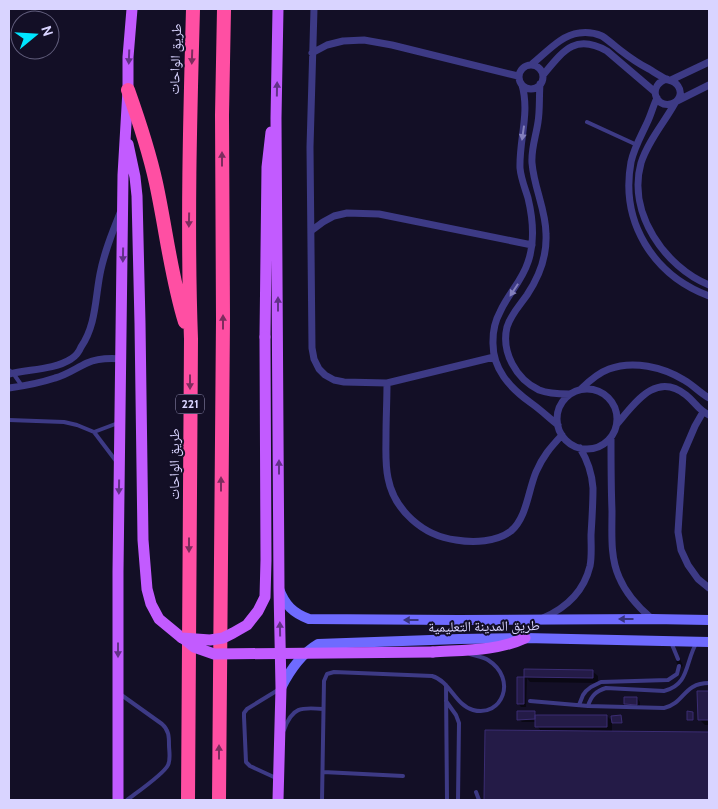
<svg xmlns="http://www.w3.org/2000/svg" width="718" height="809" viewBox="0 0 718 809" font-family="Cabin,'Noto Naskh Arabic',sans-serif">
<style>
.shadow{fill:#0007}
.building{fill:#241b47;stroke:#3b2d73}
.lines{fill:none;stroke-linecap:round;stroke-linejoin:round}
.lane{stroke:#3d3a85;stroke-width:4}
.street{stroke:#3d3a85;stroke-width:7}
.secondary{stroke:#6f6bff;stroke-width:10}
.primary{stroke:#c25bff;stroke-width:11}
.highway{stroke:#ff4fa3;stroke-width:14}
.primary-bridge{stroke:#c25bff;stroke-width:11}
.oneway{fill:#623188}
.oneway2{fill:#7d2c5e}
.oneway3{fill:#837fbc}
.oneway4{fill:#38347d}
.labels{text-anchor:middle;stroke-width:4;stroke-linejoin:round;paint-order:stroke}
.shield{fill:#130f26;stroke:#9e99be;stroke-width:1}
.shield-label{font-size:12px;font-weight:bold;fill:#d9d4ff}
.street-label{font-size:14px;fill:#d9d4ff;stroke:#130f26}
</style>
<rect width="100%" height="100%" fill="#130f26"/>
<path class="shadow" d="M680 659 683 666 679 668 676 661Z
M525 671H592L598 676V683L530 682 527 678 526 707H521L518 703V678H525Z
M698 692H709V725H705L699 719Z
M637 698 640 702V707H628L625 704Z
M535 712 538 716H607L613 722 621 717 622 718V724H614L612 722V733H709V800H485L486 731 542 732 537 726V722H522L519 719Z"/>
<path class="building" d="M524 669 593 670V678L524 677Z
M517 677H524V704H517Z
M697 691H709V720H698Z
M624 697H637V705L624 704Z
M517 711H535V719L517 720Z
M687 711 693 712V720H687Z
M535 715H607V727H535Z
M621 715 622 723H612L611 716Z
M485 730 709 732V800H484Z"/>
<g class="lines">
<path class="lane" d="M587 122 637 145
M9 370 13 373 22 386
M9 420 64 422 77 425 94 432 116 461
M94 432 118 423
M671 642 678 659
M446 685 447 800
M120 694 162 724C169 730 169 737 169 745 169 751 171 759 168 765 164 774 136 793 127 800
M446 701 456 715 459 723 458 800
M530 701 588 706 664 708C685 703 683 683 709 683
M579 705 583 695 586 691 591 687 601 682 668 680 677 674 679 666
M588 706C591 696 596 691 606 688L664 691C690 685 685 661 697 642
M284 730C292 707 301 707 323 709
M323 772 403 776
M276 778 250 766 246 762 244 717V713L247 709 278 690
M476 792 479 800
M322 800 324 681 327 674 334 672 432 676C450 681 455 705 473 710 502 718 518 679 488 660 483 657 476 656 470 654"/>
<path class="street" d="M314 9 310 147 312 348 314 359 319 369 325 375 334 380 344 382 387 383 494 357
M312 53 327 45 343 41 364 40 392 45 518 76
M532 64C546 53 561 35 579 33 586 32 595 33 602 36 608 40 615 46 620 50 629 57 639 64 649 69 654 72 660 76 666 79 670 81 675 81 678 86 683 93 679 102 671 104 654 108 648 84 667 79
M519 77a12 12 0 1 1 24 0a12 12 0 1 1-24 0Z
M543 75C563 51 575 33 607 51L655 92
M671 80 709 62
M540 84C539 97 540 110 538 122 536 136 531 149 532 163 534 188 546 210 546 234 547 255 539 277 527 295 520 305 511 314 507 327 501 352 516 379 539 390 549 394 559 394 569 394
M522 85C530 113 519 140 520 168 521 179 525 188 528 198 533 219 535 242 528 262 522 281 508 294 500 312 495 321 493 331 493 341 492 369 510 388 531 403 541 410 549 418 558 425
M657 98C653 106 651 115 647 123 641 136 634 148 631 162 620 222 653 275 709 296
M677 101 709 85
M675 103C664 123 648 141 641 163 627 213 665 267 709 285
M311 231 323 222 334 216 347 213 379 214 532 245
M9 374C29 369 54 370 71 359 76 356 79 352 81 347 96 325 95 300 100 274 104 253 112 233 120 213
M387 383C387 400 386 418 386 436 386 450 385 464 388 478 394 510 423 536 456 540 474 543 496 542 511 531 527 517 528 491 536 472 543 456 550 448 562 435
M9 388C24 386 40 383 55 378 67 375 76 368 87 363 98 358 110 358 122 359
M557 419a30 30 0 1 1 60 0a30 30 0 1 1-60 0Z
M581 389C589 381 598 373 609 369 633 360 663 367 684 380 693 385 700 393 709 398
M703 412 695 426 683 454 678 532 681 550 688 565 698 579 709 588
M617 424C635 403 656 371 686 395 695 402 698 410 709 415
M611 437C611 462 611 487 612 511 612 533 610 557 619 577 626 594 638 607 652 619
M543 618C566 608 584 591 590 566 592 556 591 545 591 535 592 519 593 504 593 488 592 473 588 461 580 448"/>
<path class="secondary" d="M279 589C285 605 293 613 309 619L459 620 652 619 709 620
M281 688C290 670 301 654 318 644L459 639 525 638 709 642"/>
<path class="primary" d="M128 144 135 177 137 196 140 323 143 540 147 589 151 604 159 619 182 638
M265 337 267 167 271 132
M433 652C463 650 498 651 525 638
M118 800V572L123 175 128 90V57L132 9
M278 800 281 688 279 589 276 118 278 9"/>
<path class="highway" d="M128 90C139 121 149 151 156 183 166 229 171 277 185 322
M188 800 191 339C187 229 190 119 193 9
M219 800 223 319 222 115 224 9"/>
<path class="primary-bridge" d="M182 638 210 640 223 638 233 633 247 625 258 611 265 597 266 560 265 337
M184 639 194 647 214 654 433 652"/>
</g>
<defs><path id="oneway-solid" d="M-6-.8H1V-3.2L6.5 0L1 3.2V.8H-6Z" transform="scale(1.25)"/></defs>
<g class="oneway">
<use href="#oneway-solid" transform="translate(129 57) rotate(92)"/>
<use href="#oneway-solid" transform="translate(277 89) rotate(-89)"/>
<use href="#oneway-solid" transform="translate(123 255) rotate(91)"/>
<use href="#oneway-solid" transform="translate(278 304) rotate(-90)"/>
<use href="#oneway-solid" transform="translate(279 467) rotate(-90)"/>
<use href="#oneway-solid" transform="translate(119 487) rotate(91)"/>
<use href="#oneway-solid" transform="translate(280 629) rotate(-91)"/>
<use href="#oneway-solid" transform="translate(118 650) rotate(90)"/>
</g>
<g class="oneway2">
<use href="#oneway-solid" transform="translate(192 57) rotate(92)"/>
<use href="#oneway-solid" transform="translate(222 159) rotate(-90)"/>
<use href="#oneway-solid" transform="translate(189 220) rotate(91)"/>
<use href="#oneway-solid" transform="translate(223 322) rotate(-90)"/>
<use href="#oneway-solid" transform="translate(190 382) rotate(90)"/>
<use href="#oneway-solid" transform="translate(221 484) rotate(-90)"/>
<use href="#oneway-solid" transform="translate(189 545) rotate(90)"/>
<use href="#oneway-solid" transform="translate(219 752) rotate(-90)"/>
</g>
<g class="oneway3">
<use href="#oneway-solid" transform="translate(523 133) rotate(98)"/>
<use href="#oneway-solid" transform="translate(514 290) rotate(123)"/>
</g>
<g class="oneway4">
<use href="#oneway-solid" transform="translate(626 619) rotate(180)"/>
<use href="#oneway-solid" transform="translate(411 620) rotate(-180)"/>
</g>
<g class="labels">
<rect class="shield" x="176" y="394.5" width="28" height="19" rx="4"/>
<g class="shield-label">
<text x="190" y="408">221</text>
</g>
<g class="street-label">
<text transform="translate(175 59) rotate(-88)" y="5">طريق الواحات</text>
<text transform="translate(174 464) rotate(-90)" y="5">طريق الواحات</text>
<text transform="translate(484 626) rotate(-1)" y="5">طريق المدينة التعليمية</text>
</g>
</g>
<rect width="718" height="809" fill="none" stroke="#d9d4ff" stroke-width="20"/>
<g transform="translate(35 35) rotate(72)"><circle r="24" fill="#130f26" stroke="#625e7d"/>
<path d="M0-4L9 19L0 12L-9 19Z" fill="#00e5ff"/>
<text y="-8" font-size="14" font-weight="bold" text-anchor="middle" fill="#d9d4ff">N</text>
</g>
</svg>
